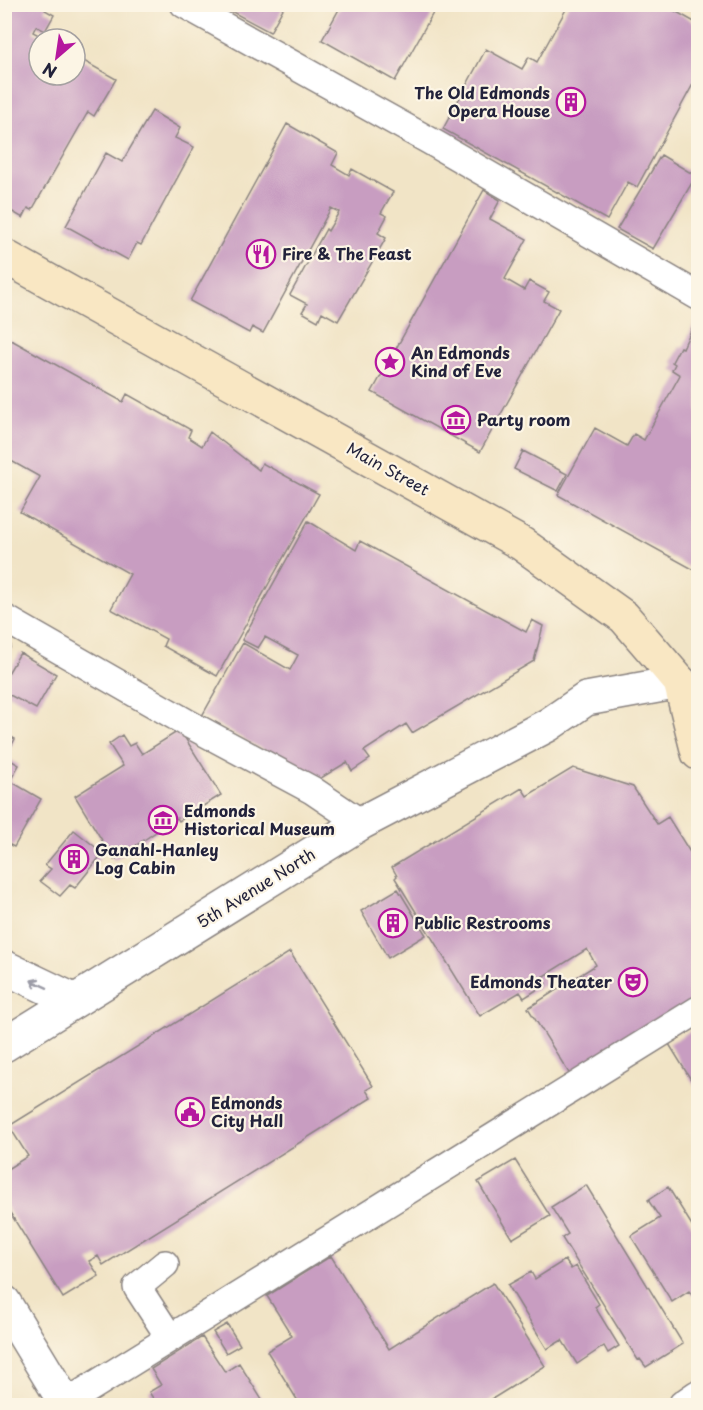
<svg xmlns="http://www.w3.org/2000/svg" width="703" height="1410" viewBox="0 0 703 1410" font-family="'Playpen Sans',sans-serif">
<style>
.building{fill:#c89dc1}
.lines{fill:none;stroke-linecap:round;stroke-linejoin:round}
.service-casing{stroke:#8a8380;stroke-width:30}
.minor-casing{stroke:#8a8380;stroke-width:36}
.tertiary-casing{stroke:#8a8380;stroke-width:36}
.secondary-casing{stroke:#8a8380;stroke-width:36}
.service{stroke:#fff;stroke-width:27}
.minor{stroke:#fff;stroke-width:33}
.tertiary{stroke:#fff;stroke-width:33}
.secondary{stroke:#f9e7c3;stroke-width:33}
.oneway{stroke:#9c9ca7}
.labels{text-anchor:middle;stroke-width:4.5;stroke-linejoin:round;paint-order:stroke}
.poi-label{font-size:16px;font-weight:bold;fill:#22223b;stroke:#fcf5e5;text-anchor:start}
.street-label{font-size:16px;fill:#22223b;stroke:#fcf5e5}
</style>
<rect width="100%" height="100%" fill="#fcf5e5"/>
<filter id="ink" filterUnits="userSpaceOnUse"><feTurbulence type="fractalNoise" baseFrequency=".0167" numOctaves="2"/><feDisplacementMap in="SourceGraphic" scale="12" xChannelSelector="R" yChannelSelector="G"/><feConvolveMatrix kernelMatrix="1 2 1 2 8 2 1 2 1" color-interpolation-filters="sRGB"/></filter>
<filter id="wash" filterUnits="userSpaceOnUse"><feTurbulence type="fractalNoise" baseFrequency=".008" numOctaves="4" result="noise"/><feDisplacementMap in="SourceGraphic" scale="24" xChannelSelector="R" yChannelSelector="G"/><feGaussianBlur stdDeviation="1.35" result="paint"/><feColorMatrix in="noise" values="0 0 0 0 0 0 0 0 0 0 0 0 0 0 0 0 0 1.4 0 .05"/><feComposite in="paint" operator="in"/></filter>
<g filter="url(#wash)">
<rect width="100%" height="100%" fill="#f1e4c6"/>
<g id="blocks">
<path class="building" d="M11 4H48L45 10 54 15 45 31 36 26 33 32 46 39H39V75H75V56L116 79 94 116 88 112 32 210 28 208 23 218 4 207V16Z
M227 4H283L285 5 270 32 225 8Z
M342 4H438L395 81 322 40Z
M569 4H677L673 10 698 24V75L637 187 628 182 607 220 443 129 486 49 522 69 529 57 537 62Z
M152 111 180 128 175 138 194 147 141 245 137 243 128 260 66 226 106 153 122 162Z
M287 124 338 153 332 165 349 175 352 169 393 192 381 213 387 216 378 233 386 238 338 321 322 312 318 321 302 312 307 304 290 295 326 229 328 231 339 212 331 208 263 333 252 327 249 333 190 301Z
M661 155 696 176 653 249 617 229Z
M484 190 500 200 490 219 527 239 505 279 524 290 529 281 549 292 544 301 559 309 480 452 372 392Z
M698 315V572L558 495 595 428 627 446 634 434 644 440 680 375 672 370 675 364 672 362 680 347 683 348Z
M4 336 123 402 127 394 191 430 188 437 202 446 210 432 259 470 262 463 319 494 217 676 163 646 166 639 111 609 130 574 20 512 40 477 4 457Z
M523 451 567 474 558 491 514 469Z
M308 521 356 550 360 541 526 632 532 620 543 626 534 661 412 733 406 724 364 751 370 759 352 771 347 762 318 780 202 716 243 643 290 670 298 655 265 637 258 648 242 640Z
M5 642 11 646 5 657Z
M20 653 56 674 36 709 4 692V680Z
M180 730 221 795 179 821 177 818 114 860 75 796 123 766 109 744 122 735 129 746 135 743 142 754Z
M4 733 15 739 5 757 19 765 10 781 41 799 14 847 4 842Z
M573 768 633 787 657 824 668 817 698 865V1000L572 1078 528 1008 596 965 587 949 542 977 546 984 524 998 520 992 480 1016 395 878 397 876 392 867 522 788 527 796Z
M74 830 103 853 75 888 70 885 60 896 40 881 51 869 45 865Z
M398 889 426 935 388 958 361 911Z
M290 952 373 1086 366 1090 371 1098 103 1265 98 1256 89 1261 99 1276 63 1298 4 1203V1171L28 1156 9 1126Z
M698 1026V1091L669 1044Z
M515 1160 550 1216 512 1239 478 1182Z
M586 1185 683 1344 646 1367 640 1359 638 1360 562 1238 568 1234 551 1207Z
M668 1187 698 1235V1299L695 1294 692 1295 689 1291 672 1302 631 1236 660 1218 648 1200Z
M331 1256 389 1349 493 1283 545 1366 481 1406H301L267 1351 292 1336 267 1296Z
M565 1260 571 1269 576 1266 599 1304 595 1307 619 1346 608 1353 604 1346 577 1364 562 1340 547 1349 508 1285 531 1272 535 1279Z
M227 1324 240 1345 226 1353 213 1332Z
M202 1337 225 1372 239 1363 264 1403 260 1406H158L149 1392 161 1385 151 1369Z"/>
</g>
</g>
<g filter="url(#ink)">
<use href="#blocks" fill-opacity="0" stroke="#8a8380" stroke-width="1.5"/>
<g class="lines">
<g class="service-casing">
<path id="service" d="M184 4 430 141 698 296
M4 618 189 724 312 790 361 823
M165 1264 137 1287 170 1338
M61 1406 698 1010"/>
</g>
<g class="minor-casing">
<path id="minor" d="M4 967 73 1000
M4 1302 67 1406
M685 1406 698 1397"/>
</g>
<g class="tertiary-casing">
<path id="tertiary" d="M4 1045 361 823 548 725 586 699 680 682"/>
</g>
<g class="secondary-casing">
<path id="secondary" d="M4 256 522 544 624 617 680 682 698 753"/>
</g>
<use href="#service" class="service"/>
<use href="#minor" class="minor"/>
<use href="#tertiary" class="tertiary"/>
<use href="#secondary" class="secondary"/>
</g>
<defs><path id="oneway-shaft" d="M-6 0H5M1.5-3L5.5 0L1.5 3" fill="none" stroke-width="1.6" stroke-linecap="round" stroke-linejoin="round" transform="scale(1.5)"/></defs>
<use class="oneway" href="#oneway-shaft" transform="translate(39 984) rotate(-155)"/>
</g>
<defs>
<g id="building-ring" transform="scale(1.5)"><circle r="9.5" fill="#fcf5e5" stroke="#b5179e" stroke-width="1.5"/><path d="M-4-6H4V6H1V3H-1V6H-4ZM-2.5-4.3h1.7v1.8h-1.7ZM.8-4.3h1.7v1.8H.8ZM-2.5-1h1.7V.8h-1.7ZM.8-1h1.7V.8H.8Z" fill="#b5179e"/></g>
<g id="restaurant-ring" transform="scale(1.5)"><circle r="9.5" fill="#fcf5e5" stroke="#b5179e" stroke-width="1.5"/><path d="M-5-6h1v4h1v-4h1v4h1v-4h1v5L-1.5 .5V6h-2V.5L-5-1ZM5-6V6H3V1.5H1.5Q1.5-4 5-6Z" fill="#b5179e"/></g>
<g id="sight-ring" transform="scale(1.5)"><circle r="9.5" fill="#fcf5e5" stroke="#b5179e" stroke-width="1.5"/><path d="M0-6L1.8-2.2L6-1.7L2.9 1.2L3.7 5.4L0 3.3L-3.7 5.4L-2.9 1.2L-6-1.7L-1.8-2.2Z" fill="#b5179e"/></g>
<g id="museum-ring" transform="scale(1.5)"><circle r="9.5" fill="#fcf5e5" stroke="#b5179e" stroke-width="1.5"/><path d="M0-6L6-3V-2H-6V-3ZM-5-1h2V3h-2ZM-1-1h2V3h-2ZM3-1h2V3H3ZM-6 4H6V6H-6Z" fill="#b5179e"/></g>
<g id="theatre-ring" transform="scale(1.5)"><circle r="9.5" fill="#fcf5e5" stroke="#b5179e" stroke-width="1.5"/><path d="M-5-5.5Q0-4 5-5.5V0Q5 5 0 6Q-5 5-5 0ZM-3.3-2.5H-1v1.5H-3.3ZM1-2.5H3.3v1.5H1ZM-2.8 1Q0 5.5 2.8 1Z" fill="#b5179e"/></g>
<g id="civic-ring" transform="scale(1.5)"><circle r="9.5" fill="#fcf5e5" stroke="#b5179e" stroke-width="1.5"/><path d="M-.6-6.5H3V-4.5H.6V-3L4-1V1h2V6H-6V1h2V-1L-.6-3ZM-1.2 2.5V6h2.4V2.5Z" fill="#b5179e"/></g>
</defs>
<g fill-rule="evenodd">
<use href="#building-ring" x="571" y="102"/>
<use href="#restaurant-ring" x="261" y="254"/>
<use href="#sight-ring" x="390" y="362"/>
<use href="#museum-ring" x="456" y="420"/>
<use href="#museum-ring" x="163" y="820"/>
<use href="#building-ring" x="74" y="859"/>
<use href="#building-ring" x="393" y="923"/>
<use href="#theatre-ring" x="633" y="982"/>
<use href="#civic-ring" x="190" y="1112"/>
</g>
<g class="labels">
<g class="poi-label">
<text x="550" y="99" text-anchor="end">The Old Edmonds<tspan x="550" dy="18">Opera House</tspan></text>
<text x="282" y="260">Fire &amp; The Feast</text>
<text x="411" y="359">An Edmonds<tspan x="411" dy="18">Kind of Eve</tspan></text>
<text x="477" y="426">Party room</text>
<text x="184" y="817">Edmonds<tspan x="184" dy="18">Historical Museum</tspan></text>
<text x="95" y="856">Ganahl-Hanley<tspan x="95" dy="18">Log Cabin</tspan></text>
<text x="414" y="929">Public Restrooms</text>
<text x="612" y="988" text-anchor="end">Edmonds Theater</text>
<text x="211" y="1109">Edmonds<tspan x="211" dy="18">City Hall</tspan></text>
</g>
<g class="street-label">
<text transform="translate(388 469) rotate(29)" y="6">Main Street</text>
<text transform="translate(256 888) rotate(-32)" y="6">5th Avenue North</text>
</g>
</g>
<rect width="703" height="1410" fill="none" stroke="#fcf5e5" stroke-width="24"/>
<g transform="translate(57 57) rotate(209)"><circle r="28" fill="#fcf5e5" stroke="#a5a1a1" stroke-width="1.5"/>
<path d="M0-4.5L10 22L0 15L-10 22Z" fill="#b5179e"/>
<text y="-9" font-size="16" font-weight="bold" text-anchor="middle" fill="#22223b">N</text>
</g>
</svg>
